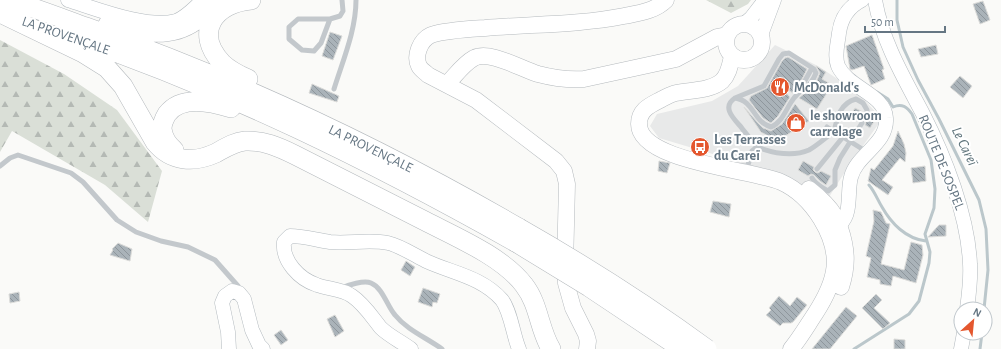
<svg xmlns="http://www.w3.org/2000/svg" width="1001" height="349" viewBox="0 0 1001 349" font-family="'Alegreya Sans',sans-serif">
<style>
.built{fill:#e8e9e9}
.forest{fill:url(#forest-firs)}
.lines{fill:none;stroke-linecap:round;stroke-linejoin:round}
.stream{stroke:#bbc7cb;stroke-width:3}
.building{fill:url(#building-back-hatch);stroke:#dcdcda}
.secondary-casing{stroke:#b3babf;stroke-width:15}
.primary-casing{stroke:#b5babe;stroke-width:17}
.highway-casing{stroke:#b4b9bd;stroke-width:20}
.lane{stroke:#c3c8cc;stroke-width:5}
.secondary{stroke:#fff;stroke-width:14}
.primary{stroke:#fff;stroke-width:16}
.highway{stroke:#fff;stroke-width:19}
.highway-bridge-casing{stroke:#b4b9bd;stroke-width:20;stroke-linecap:butt}
.highway-bridge{stroke:#fff;stroke-width:19}
.labels{text-anchor:middle;stroke-width:4;stroke-linejoin:round;paint-order:stroke}
.street-label{font-size:14px;fill:#657683;stroke:#fff}
.poi-label{font-size:14px;font-weight:bold;fill:#657683;stroke:#fff;text-anchor:start}
.water-label{font-size:15px;font-style:italic;fill:#60757c;stroke:#fff}
</style>
<defs>
<pattern id="forest-firs" width="22" height="20" patternUnits="userSpaceOnUse"><rect width="22" height="20" fill="#dadfd7"/><path d="M5 1l3.5 6h-7zM16 11l3.5 6h-7z" fill="#b4b9b4"/></pattern>
<pattern id="building-back-hatch" width="6" height="6" patternUnits="userSpaceOnUse"><rect width="6" height="6" fill="#aab3b9"/><path d="M-1 5l2 2M0 0l6 6M5-1l2 2" fill="none" stroke="#8e969c"/></pattern>
</defs>
<rect width="100%" height="100%" fill="#fafaf8"/>
<path class="built" d="M775 45 818 66 857 92 882 119 850 164 829 197 726 158 659 138 650 126 657 114 712 101 738 86Z"/>
<path class="forest" d="M706 0H751L748 4 731 13Z
M0 40 64 74 117 110 162 171 148 222 105 185 12 131 0 152Z"/>
<g class="lines">
<path class="stream" d="M897 0V20L903 47 918 80 939 119 979 200 986 229 988 270 984 309
M869 185C875 192 877 199 882 207 891 223 906 239 926 241
M854 349 909 314 919 301 929 263 930 252 925 234 934 208 935 189 931 160 912 114C907 107 902 103 893 107L888 99 877 92
M980 349 982 333"/>
</g>
<path class="building" d="M983 1 990 20 980 24 973 4Z
M330 32 342 36 333 60 322 56Z
M872 35 884 69 882 70 885 79 871 85 864 66 852 70 850 69 846 46Z
M936 45 938 54 921 57 918 49Z
M788 57 807 69 797 89 793 93 779 85 790 97 778 116 771 123 763 118 749 100 751 96 767 88 782 61 785 58Z
M816 66 826 72 822 79 832 85 817 109 799 98 811 88 817 80 820 73Z
M960 76 972 86 963 98 950 87Z
M312 84 339 96 337 102 309 93Z
M795 104 809 121 777 141 761 132 744 107 758 123 763 128 771 131 782 124Z
M855 108 863 112 865 118 867 119 870 117 875 120 870 128 865 125 866 122 864 119H860L858 121 850 116Z
M898 131 904 144 906 153 905 162 900 158 882 180 893 187 888 195 868 181 871 168 874 170 893 146Z
M659 161 670 163 667 173 658 171Z
M803 161 814 167 813 170 815 172 818 173 821 171 831 176 826 185 820 181 814 175 811 174 808 176 798 170Z
M925 166 926 181 913 183 911 168Z
M713 201 731 204 729 217 710 212Z
M873 210 881 212 886 223 890 224 881 264 904 270 911 242 922 245 923 255 916 283 893 276 891 286 880 284V280L867 277 871 258 866 256 874 221Z
M939 225H946V236L928 237Z
M118 243 132 249 130 261 110 255 113 250 112 249Z
M406 261 415 267 410 276 401 270Z
M423 288 440 294 437 303 433 302 432 307 418 302Z
M19 292 20 301 10 303 9 294Z
M876 294 882 300 874 308 890 323 883 329 862 308Z
M779 296 790 306 797 297 807 305 793 322 791 323H783L780 326 766 315 771 310 769 308Z
M846 307 857 316 830 349H812Z
M335 315 344 331 335 337 327 319Z
M281 330 288 340 281 345 274 335Z
M894 339 905 340V349H894Z"/>
<g class="lines">
<g class="secondary-casing">
<path id="secondary" d="M68 0C97 9 147 29 176 21 187 17 195 7 203 0
M875 0C882 41 904 78 923 114 945 157 968 216 970 264 971 278 969 294 967 309
M744 24 751 18 765 0
M761 35 774 0
M830 230C834 228 838 226 841 223 852 213 847 190 851 177 857 154 888 144 886 118 885 94 848 88 838 66 834 56 838 43 839 33 841 18 848 7 862 0
M229 349 228 332 222 303 225 296 232 291 239 293 244 299 252 330 259 345 263 349
M411 349C402 342 389 336 381 328 372 317 364 304 352 296 343 289 328 289 317 285 299 279 282 261 284 242L290 236C304 236 316 240 330 242 349 244 369 239 388 243 401 246 414 255 426 261 452 273 482 277 502 300 511 312 513 335 519 349
M961 349 964 333"/>
</g>
<g class="primary-casing">
<path id="primary" d="M726 42a18 18 0 1 1 36 0a18 18 0 1 1-36 0Z
M732 56C730 65 729 74 722 81 710 91 691 90 676 93 671 94 666 97 662 99 651 105 639 109 639 124 639 162 754 170 781 182 799 190 811 203 821 219 843 255 837 280 815 314 807 326 800 338 791 349
M447 84C455 76 463 64 474 58 490 50 521 69 538 74 553 78 568 80 584 79L676 59 717 37 727 35
M809 189C818 196 829 206 835 216 837 220 838 224 840 228 847 249 848 265 841 287
M587 349 588 341 586 334 573 308 566 283 565 266 567 184 564 171 556 161 476 100 428 75C425 72 421 70 419 66 414 56 420 40 431 35 446 30 469 29 485 28 532 24 578 25 624 16 639 13 655 11 666 0"/>
</g>
<g class="highway-casing">
<path id="highway" d="M9 0C35 8 61 18 86 27 237 80 381 148 519 228
M0 13 83 53 107 68 123 86 155 142C171 162 194 163 216 153 225 148 234 142 245 141 263 140 279 147 295 155 338 177 381 199 425 221 456 237 503 257 524 285 539 304 539 329 551 349
M108 24C137 31 168 40 195 21 203 16 210 7 218 1
M70 36C226 89 373 162 517 243
M248 79C239 75 229 70 222 63 193 32 215 3 251 0
M174 150C168 145 163 137 162 129 162 124 164 119 167 114 181 95 212 102 231 108"/>
</g>
<path class="lane" d="M330 19 321 43 314 51 302 50 289 39V27L298 19H330L340 16 343 11 342 0
M334 89C343 60 356 30 356 0
M801 91 802 86 812 68
M735 98C755 101 752 121 771 127 783 122 786 108 794 98 802 87 810 89 816 73L814 69 789 53 783 54 779 59 764 86 735 98C721 107 734 119 741 127 746 134 752 140 757 147
M827 127 867 152
M0 166 10 158 18 155 71 173 83 182 117 220 136 232 161 241 188 247 215 260 238 286V290
M741 166H746L748 165 752 151 757 147C773 153 793 157 809 150 818 145 826 137 834 132 837 118 840 103 856 99L863 103 867 110V115
M817 169 843 137
M812 178C816 185 822 187 828 191L835 185V170L840 158 862 123
M342 288C348 285 364 280 371 283 383 288 387 306 395 315 407 330 427 338 442 349"/>
<use href="#secondary" class="secondary"/>
<use href="#primary" class="primary"/>
<use href="#highway" class="highway"/>
<g class="highway-bridge-casing">
<path id="highway-bridge" d="M519 228C584 265 647 305 707 349
M517 243 589 287 682 349"/>
</g>
<use href="#highway-bridge" class="highway-bridge"/>
</g>
<defs>
<g id="restaurant-disc" transform="scale(1)"><circle r="9.5" fill="#e4572e" stroke="#fff"/><path d="M-5-6h1v4h1v-4h1v4h1v-4h1v5L-1.5 .5V6h-2V.5L-5-1ZM5-6V6H3V1.5H1.5Q1.5-4 5-6Z" fill="#fff"/></g>
<g id="shop-disc" transform="scale(1)"><circle r="9.5" fill="#e4572e" stroke="#fff"/><path d="M-5-2.5h2.3a2.7 3.5 0 0 1 5.4 0H5L5.5 6h-11ZM-1.5-2.5h3a1.5 2.3 0 0 0-3 0Z" fill="#fff"/></g>
<g id="bus-disc" transform="scale(1)"><circle r="9.5" fill="#e4572e" stroke="#fff"/><path d="M-5-6H5V4H4V6H2V4H-2V6H-4V4H-5ZM-3.5-4V0h7V-4ZM-3.5 1.2v1.5H-2V1.2ZM2 1.2v1.5H3.5V1.2Z" fill="#fff"/></g>
</defs>
<g fill-rule="evenodd">
<use href="#restaurant-disc" x="780" y="87"/>
<use href="#shop-disc" x="796" y="123"/>
<use href="#bus-disc" x="700" y="147"/>
</g>
<g class="labels">
<g class="street-label">
<text transform="translate(66 35) rotate(19)" y="5">LA PROVENÇALE</text>
<text transform="translate(371 148) rotate(26)" y="5">LA PROVENÇALE</text>
<text transform="translate(942 162) rotate(68)" y="5">ROUTE DE SOSPEL</text>
</g>
<g class="poi-label">
<text x="794" y="92">McDonald's</text>
<text x="810" y="120">le showroom<tspan x="810" dy="16">carrelage</tspan></text>
<text x="714" y="144">Les Terrasses<tspan x="714" dy="16">du Careï</tspan></text>
</g>
<g class="water-label">
<text transform="translate(965 146) rotate(64)" y="5">Le Careï</text>
</g>
</g>
<g transform="translate(973 321) rotate(27)"><circle r="19" fill="#ffffff" stroke="#c1c8cd"/>
<path d="M0-3L7 15L0 10L-7 15Z" fill="#e4572e"/>
<text y="-6" font-size="11" font-weight="bold" text-anchor="middle" fill="#657683">N</text>
</g>
<path d="M865 26v6h80v-6" fill="none" stroke="#657683" stroke-width="2"/>
<text x="871" y="26" font-size="12" fill="#657683" stroke="#ffffff" stroke-width="3" paint-order="stroke">50 m</text>
</svg>
